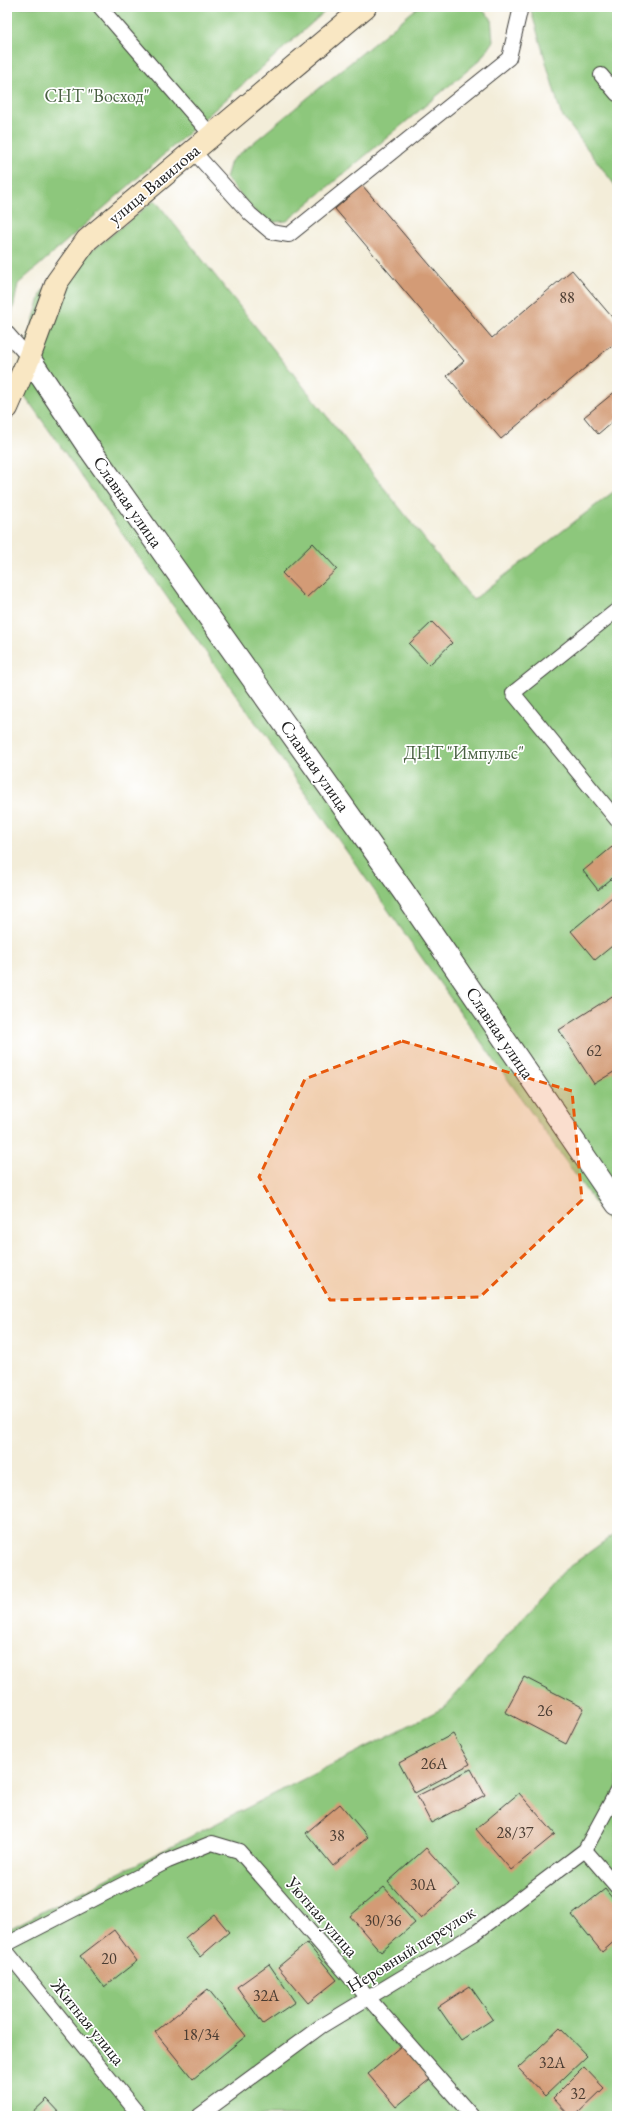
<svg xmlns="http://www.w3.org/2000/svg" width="624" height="2123" viewBox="0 0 624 2123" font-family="'EB Garamond',serif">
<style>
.green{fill:#8dc77c;stroke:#54724c}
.building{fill:#d39b76}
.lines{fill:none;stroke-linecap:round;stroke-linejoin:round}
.lane-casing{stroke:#3c3b38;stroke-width:16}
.street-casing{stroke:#3c3b38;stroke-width:24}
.secondary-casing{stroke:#3c3b38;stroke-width:24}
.lane{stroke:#fff;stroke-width:14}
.street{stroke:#fff;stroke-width:22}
.secondary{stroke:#f9e7c3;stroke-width:22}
.marked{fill:#e8590c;fill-opacity:0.2;stroke:#e8590c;stroke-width:3;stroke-dasharray:8 5;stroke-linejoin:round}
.labels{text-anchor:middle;stroke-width:3.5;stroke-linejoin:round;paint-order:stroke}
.number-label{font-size:16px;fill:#4a3c32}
.park-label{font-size:18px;fill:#496042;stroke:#fff}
.street-label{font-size:18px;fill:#1c1c1c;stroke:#fff}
</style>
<rect width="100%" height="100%" fill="#fff"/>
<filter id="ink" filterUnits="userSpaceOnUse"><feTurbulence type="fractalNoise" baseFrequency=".025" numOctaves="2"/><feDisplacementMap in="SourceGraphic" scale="8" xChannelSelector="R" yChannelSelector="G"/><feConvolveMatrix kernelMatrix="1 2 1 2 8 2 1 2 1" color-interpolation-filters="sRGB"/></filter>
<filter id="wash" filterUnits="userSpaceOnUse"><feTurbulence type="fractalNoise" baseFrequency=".012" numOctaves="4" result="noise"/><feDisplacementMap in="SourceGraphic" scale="16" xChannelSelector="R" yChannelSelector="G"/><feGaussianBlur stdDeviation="0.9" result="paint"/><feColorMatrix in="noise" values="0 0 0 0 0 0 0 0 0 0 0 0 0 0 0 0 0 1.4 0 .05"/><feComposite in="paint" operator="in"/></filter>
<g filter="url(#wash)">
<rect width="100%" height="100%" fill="#f3edd9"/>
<path class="green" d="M7 7H330L18 284 7 339Z
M418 7H479L491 18 493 41 480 60 287 221 265 223 226 178 231 161Z
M530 7H617V188L561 114Z
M155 200 473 600 617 489V1234L15 382 42 291Z
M617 1532V2116H7V1930L445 1707 562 1572Z"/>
<g id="blocks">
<path class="building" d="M362 185 492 338 572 270 617 323V341L501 439 447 376 464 361 335 209Z
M617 390V418L598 434 584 417Z
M313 543 337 569 306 598 282 573Z
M432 622 452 643 429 665 409 644Z
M612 847 617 853V874L598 890 583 871Z
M617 893V942L595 960 571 931Z
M617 993V1070L594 1084 559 1030Z
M524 1677 584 1708 566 1744 505 1712Z
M453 1734 470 1764 415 1793 399 1763Z
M471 1769 485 1795 431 1823 417 1796Z
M519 1793 555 1834 511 1870 476 1829Z
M340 1804 368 1837 333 1866 306 1833Z
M426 1848 459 1885 421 1919 388 1882Z
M384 1887 415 1923 381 1952 350 1916Z
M605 1889 617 1904V1939L602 1952 572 1915Z
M214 1914 229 1932 200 1957 185 1938Z
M114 1930 137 1961 104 1987 80 1956Z
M307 1943 337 1980 308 2003 278 1967Z
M269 1964 295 2002 263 2024 237 1987Z
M470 1986 493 2019 461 2040 438 2007Z
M208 1989 246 2036 193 2079 155 2032Z
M560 2028 587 2056 545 2096 518 2068Z
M401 2046 430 2079 396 2107 368 2074Z
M584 2067 604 2088 575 2116H570L553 2098Z
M47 2099 63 2116H29Z"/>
</g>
</g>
<g filter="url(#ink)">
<use href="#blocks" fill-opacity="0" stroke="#3c3b38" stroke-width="1"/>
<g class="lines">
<g class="lane-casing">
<path id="lane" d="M100 7 212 136
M601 75 617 94
M194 152 250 214 271 232 289 235 509 58 520 11 519 7
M7 333 29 358
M617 610 513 693 617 820
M585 1850 617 1887
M7 1944 168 1861 212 1843 239 1851 472 2116
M7 1952 140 2116
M199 2116 320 2027 474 1934 585 1850 617 1791"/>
</g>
<g class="street-casing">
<path id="street" d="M29 358 87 445 403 891 617 1204"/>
</g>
<g class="secondary-casing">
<path id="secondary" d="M7 408 29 358 57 282 87 240 365 7"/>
</g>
<use href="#lane" class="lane"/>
<use href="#street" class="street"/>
<use href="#secondary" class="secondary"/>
</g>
</g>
<path class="marked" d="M402 1041 572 1091 582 1200 480 1297 330 1300 259 1177 305 1079Z"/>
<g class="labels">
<g class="number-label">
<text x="567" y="303">88</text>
<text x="594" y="1056">62</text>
<text x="545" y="1716">26</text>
<text x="434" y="1769">26А</text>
<text x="515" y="1838">28/37</text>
<text x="337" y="1841">38</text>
<text x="423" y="1890">30А</text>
<text x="383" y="1926">30/36</text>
<text x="109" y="1964">20</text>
<text x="266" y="2001">32А</text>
<text x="201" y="2040">18/34</text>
<text x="552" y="2068">32А</text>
<text x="578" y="2099">32</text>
</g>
<g class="park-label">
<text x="97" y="102">СНТ "Восход"</text>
<text x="464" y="759">ДНТ "Импульс"</text>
</g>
<g class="street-label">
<text transform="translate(154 184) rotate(-40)" y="6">улица Вавилова</text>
<text transform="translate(128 502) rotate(55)" y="6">Славная улица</text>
<text transform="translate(315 766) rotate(55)" y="6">Славная улица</text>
<text transform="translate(500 1033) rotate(56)" y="6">Славная улица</text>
<text transform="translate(322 1917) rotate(49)" y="6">Уютная улица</text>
<text transform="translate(411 1949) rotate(-32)" y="6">Неровный переулок</text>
<text transform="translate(88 2022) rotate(51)" y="6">Житная улица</text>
</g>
</g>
<rect width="624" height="2123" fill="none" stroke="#fff" stroke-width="24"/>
</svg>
